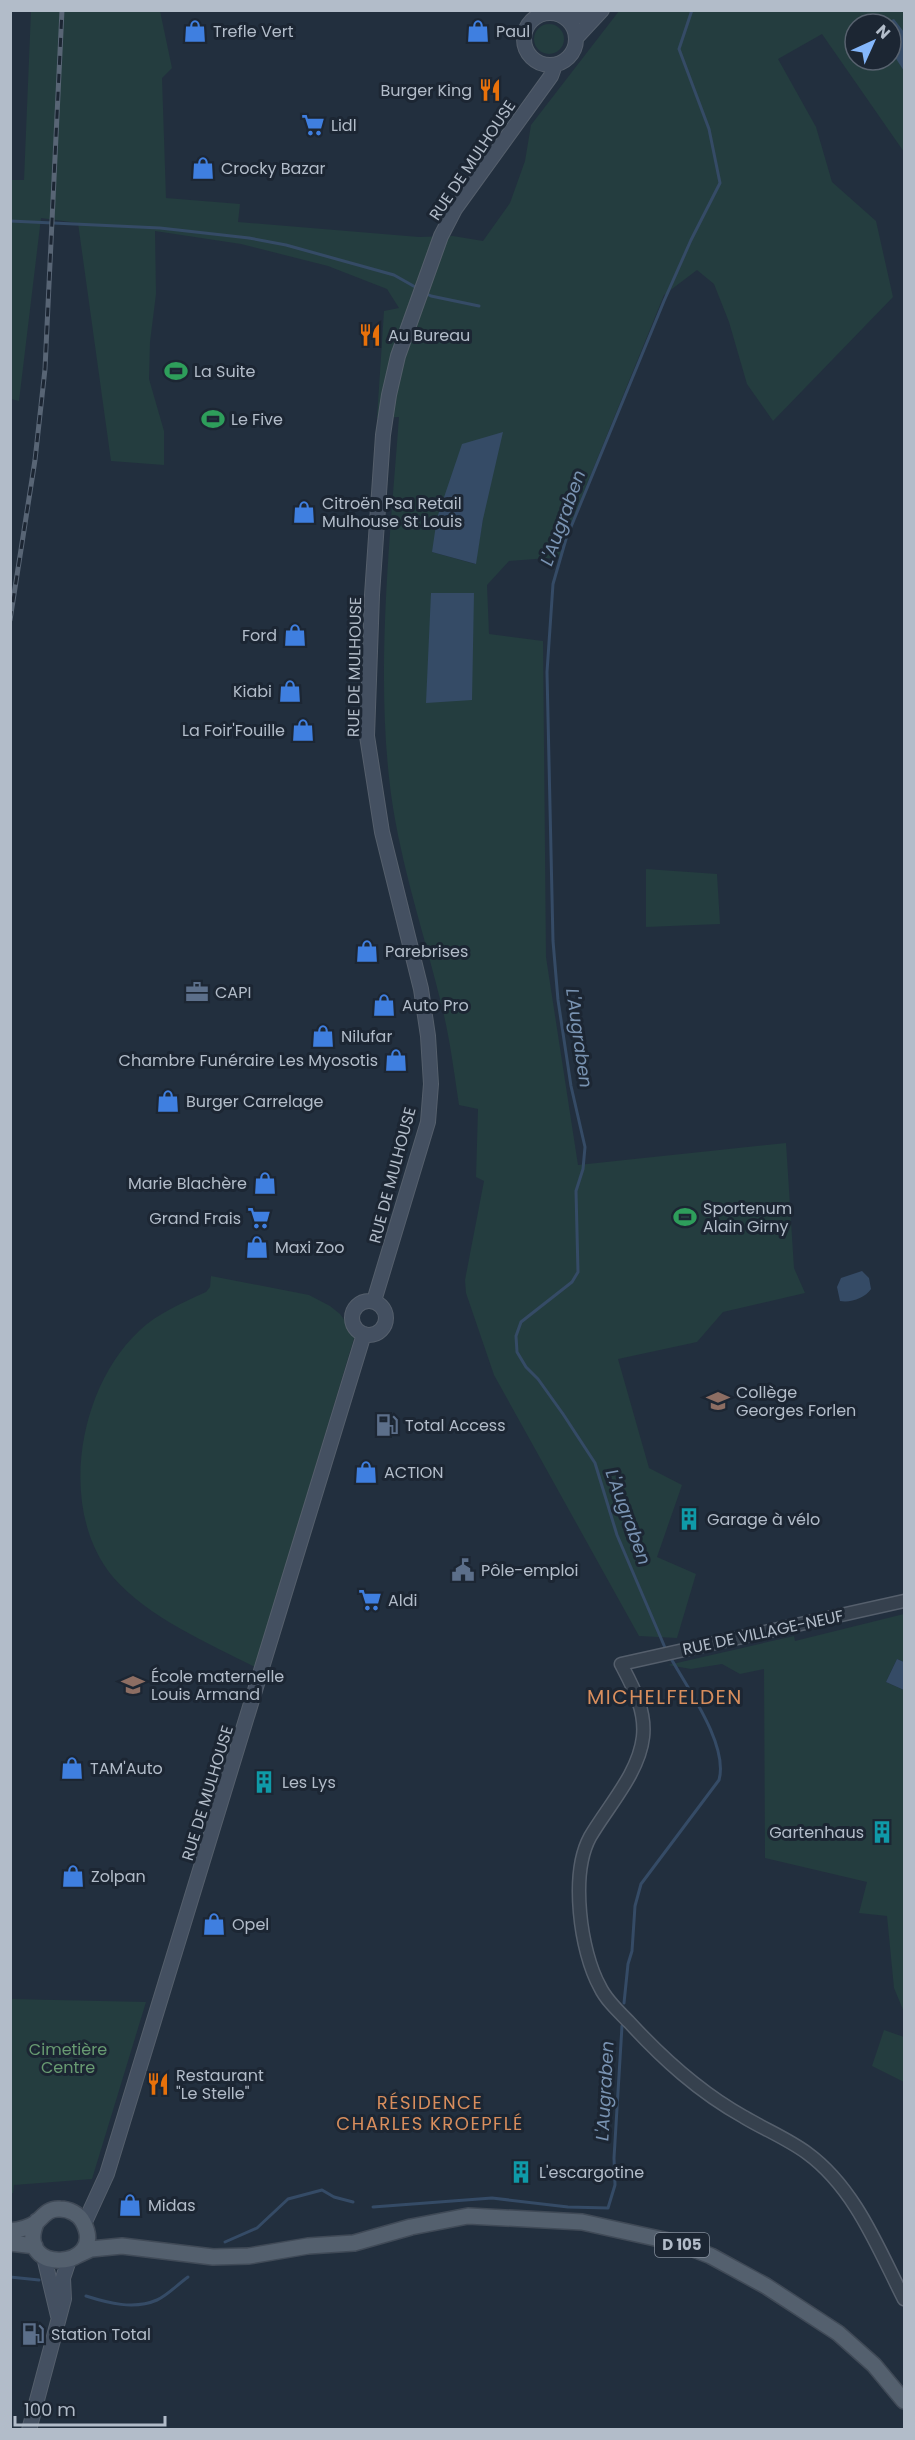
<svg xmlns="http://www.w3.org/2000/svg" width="915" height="2440" viewBox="0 0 915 2440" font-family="Poppins,sans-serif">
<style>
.green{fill:#243d3f;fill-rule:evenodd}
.water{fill:#354b66}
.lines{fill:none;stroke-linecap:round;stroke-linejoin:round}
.stream{stroke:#354b66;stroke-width:3}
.tertiary-casing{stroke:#555f6c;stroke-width:15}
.secondary-casing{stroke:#555f6c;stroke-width:16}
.primary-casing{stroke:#404a57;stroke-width:18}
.tertiary{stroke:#36414e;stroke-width:12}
.secondary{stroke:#445061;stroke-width:14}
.primary{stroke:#54606e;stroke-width:15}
.rail-casing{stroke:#586575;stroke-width:5}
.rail{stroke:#1c2633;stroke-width:3;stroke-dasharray:9;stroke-linecap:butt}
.labels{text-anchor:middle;stroke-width:6;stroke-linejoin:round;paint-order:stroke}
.shield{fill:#1c2633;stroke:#858f9c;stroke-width:1.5}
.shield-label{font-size:15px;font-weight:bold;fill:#b2bcc9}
.poi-label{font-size:16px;fill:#b2bcc9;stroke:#1c2633;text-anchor:start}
.street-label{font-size:16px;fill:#b2bcc9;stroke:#1c2633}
.park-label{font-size:16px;fill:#689b72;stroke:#1c2633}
.water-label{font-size:18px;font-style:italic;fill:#7993b2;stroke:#1c2633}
.neighbourhood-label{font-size:18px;letter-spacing:1.5px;fill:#d98e5d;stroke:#1c2633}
.quarter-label{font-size:20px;letter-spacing:1.5px;fill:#d98e5d;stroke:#1c2633}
</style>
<rect width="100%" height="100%" fill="#222f3e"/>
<path class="green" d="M808 10 809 12 904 11V152L822 34 778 59 816 127 832 182 876 221 893 297 773 421 747 384 729 322 714 284 697 270 664 295 561 548 562 557 509 561 487 585 489 634 543 641 546 957 578 1165 786 1143 794 1268 805 1293 723 1312 697 1342 618 1359 649 1468 682 1485 657 1557 696 1574 677 1638 639 1636 494 1375 466 1293 465 1280 484 1181 476 1177 478 1109 459 1105C454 1072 450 1039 442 1007 425 936 401 867 391 794 375 673 390 539 399 417L377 418 384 311 399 308 387 289 328 266 241 244 155 231 156 294 150 342 149 379 164 431V465L111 461 78 223 41 218 19 401 11 399 10 180H24L31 11H160L172 68 162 78 166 198 240 204 238 222 419 237 453 236 483 241 510 203 525 161 531 125 619 11ZM855 24H891V60H855ZM483 519 475 564 432 552Z
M534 39a15 15 0 1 1 30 0a15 15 0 1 1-30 0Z
M646 869 717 874 720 924 646 927Z
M211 1276 309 1295 330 1306 340 1314 355 1335 255 1667C208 1643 147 1617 113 1577 57 1510 78 1388 139 1331 158 1313 182 1303 206 1292L210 1287Z
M904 1614V1662L897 1659 886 1682 904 1690V2012L894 1988 887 1916 859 1913 867 1882 765 1858 764 1669 740 1674 722 1664 691 1669 668 1665 794 1636 795 1641Z
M10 1999 146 2002 92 2179 14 2185 13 2193H11Z
M884 2030 904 2037V2082L872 2066Z"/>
<path class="water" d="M894 19 904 32V71L891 51V24H881Z
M503 432 483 519 476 564 432 552 437 518 462 444Z
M431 593H474L472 700 426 703Z
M862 1271 869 1278 871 1289C865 1298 851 1303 840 1301L837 1287 841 1278Z
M897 1659 904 1662V1690L886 1682Z"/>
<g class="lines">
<path class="stream" d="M10 221 160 228 249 238 286 245 394 275 417 288
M425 293 431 296 479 306
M666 1650 617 1535 595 1463 563 1414 538 1379 526 1367 517 1352 516 1336 521 1322 572 1282 578 1272 576 1191 583 1169 585 1147 571 1086 558 1000 553 941 547 672 553 584 566 539 664 301 691 240 720 183 709 129 679 49 692 10
M624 2003 628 1964 632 1951 635 1906 641 1884 719 1780C729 1745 686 1686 669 1655
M373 2207 492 2198 568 2207 608 2208 615 2185 614 2158 622 2026
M225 2242 257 2228 288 2199 322 2190 334 2197 353 2202
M10 2277 39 2280
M86 2296C108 2303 134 2310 157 2300 168 2295 178 2284 188 2277"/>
<g class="tertiary-casing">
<path id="tertiary" d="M904 1601 621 1664C633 1687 646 1710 643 1737 639 1773 608 1806 590 1837 570 1874 580 1951 600 1987 606 2000 619 2012 629 2022 663 2059 699 2092 744 2117 764 2129 788 2139 807 2153 855 2188 878 2248 904 2299"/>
</g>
<g class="secondary-casing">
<path id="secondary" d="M524 39a26 26 0 1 1 52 0a26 26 0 1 1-52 0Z
M565 17H577L589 10
M576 38 602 10
M352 1318a17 17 0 1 1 34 0a17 17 0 1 1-34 0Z
M374 1301 428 1122 431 1084 428 1036 421 989 382 832 367 736 372 595 383 435 389 395 398 356 441 236 455 209 551 76 555 65
M84 2224 107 2174 364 1334
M44 2257 58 2316
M29 2430 64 2299 63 2278 69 2260"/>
</g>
<g class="primary-casing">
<path id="primary" d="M10 2231C19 2230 30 2227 37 2222 44 2215 49 2208 60 2209 69 2209 79 2214 83 2222 109 2270 12 2276 37 2221
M10 2243 35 2246
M78 2255 91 2249 122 2246 213 2257 249 2256 308 2246 354 2243 411 2227 468 2216 582 2222 678 2243 711 2256 766 2286 838 2333 874 2365 904 2401"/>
</g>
<use href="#tertiary" class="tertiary"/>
<use href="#secondary" class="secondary"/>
<use href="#primary" class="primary"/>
<g class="rail-casing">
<path id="rail" d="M10 620 35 460 45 369 62 10"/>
</g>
<use href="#rail" class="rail"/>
</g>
<defs>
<g id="shop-bare" transform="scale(1.8)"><path d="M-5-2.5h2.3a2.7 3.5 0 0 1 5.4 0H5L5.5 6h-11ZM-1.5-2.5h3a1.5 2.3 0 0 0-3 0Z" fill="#3f7fe0" stroke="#1c2633" stroke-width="2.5" paint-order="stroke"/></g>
<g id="restaurant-bare" transform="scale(1.8)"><path d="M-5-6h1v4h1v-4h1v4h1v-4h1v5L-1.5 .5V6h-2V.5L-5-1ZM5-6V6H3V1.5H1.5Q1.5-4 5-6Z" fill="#e8710a" stroke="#1c2633" stroke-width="2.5" paint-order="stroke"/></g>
<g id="supermarket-bare" transform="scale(1.8)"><path d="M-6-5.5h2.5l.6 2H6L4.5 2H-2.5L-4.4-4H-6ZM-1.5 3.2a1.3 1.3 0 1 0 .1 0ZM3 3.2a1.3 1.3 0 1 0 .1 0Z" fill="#3f7fe0" stroke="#1c2633" stroke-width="2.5" paint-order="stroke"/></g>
<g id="stadium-bare" transform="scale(1.8)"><path d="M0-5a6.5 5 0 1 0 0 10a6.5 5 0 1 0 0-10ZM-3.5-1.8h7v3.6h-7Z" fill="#2e9e5b" stroke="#1c2633" stroke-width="2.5" paint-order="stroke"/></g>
<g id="office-bare" transform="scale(1.8)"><path d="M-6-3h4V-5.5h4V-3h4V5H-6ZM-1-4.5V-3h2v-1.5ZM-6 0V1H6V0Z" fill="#5c6f8a" stroke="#1c2633" stroke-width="2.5" paint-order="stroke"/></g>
<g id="school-bare" transform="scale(1.8)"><path d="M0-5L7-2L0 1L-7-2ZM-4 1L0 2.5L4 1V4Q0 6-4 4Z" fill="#8d6e63" stroke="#1c2633" stroke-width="2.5" paint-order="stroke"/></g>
<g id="fuel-bare" transform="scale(1.8)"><path d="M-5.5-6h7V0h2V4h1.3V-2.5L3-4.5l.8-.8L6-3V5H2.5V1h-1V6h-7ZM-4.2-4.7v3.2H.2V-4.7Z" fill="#5c6f8a" stroke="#1c2633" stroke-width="2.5" paint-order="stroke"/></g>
<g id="building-bare" transform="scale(1.8)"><path d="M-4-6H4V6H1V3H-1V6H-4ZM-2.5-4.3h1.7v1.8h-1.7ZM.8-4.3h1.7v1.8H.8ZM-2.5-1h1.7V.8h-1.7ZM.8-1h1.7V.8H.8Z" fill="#0f9aa8" stroke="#1c2633" stroke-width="2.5" paint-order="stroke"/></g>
<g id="civic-bare" transform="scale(1.8)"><path d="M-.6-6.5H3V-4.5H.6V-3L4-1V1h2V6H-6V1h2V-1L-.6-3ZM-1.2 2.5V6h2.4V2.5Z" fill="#5c6f8a" stroke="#1c2633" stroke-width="2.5" paint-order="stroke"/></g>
</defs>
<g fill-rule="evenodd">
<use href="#shop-bare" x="195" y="31"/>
<use href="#shop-bare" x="478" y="31"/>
<use href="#restaurant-bare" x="490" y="90"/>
<use href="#supermarket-bare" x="313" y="125"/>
<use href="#shop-bare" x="203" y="168"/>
<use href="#restaurant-bare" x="370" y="335"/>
<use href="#stadium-bare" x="176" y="371"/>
<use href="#stadium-bare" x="213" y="419"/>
<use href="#shop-bare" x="304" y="512"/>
<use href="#shop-bare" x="295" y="635"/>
<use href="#shop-bare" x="290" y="691"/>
<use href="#shop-bare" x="303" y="730"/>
<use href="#shop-bare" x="367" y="951"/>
<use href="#office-bare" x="197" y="992"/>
<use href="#shop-bare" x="384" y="1005"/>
<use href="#shop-bare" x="323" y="1036"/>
<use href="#shop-bare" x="396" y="1060"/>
<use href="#shop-bare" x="168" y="1101"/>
<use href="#shop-bare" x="265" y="1183"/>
<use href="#stadium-bare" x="685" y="1217"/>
<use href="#supermarket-bare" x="259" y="1218"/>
<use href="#shop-bare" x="257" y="1247"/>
<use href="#school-bare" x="718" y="1401"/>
<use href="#fuel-bare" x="387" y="1425"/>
<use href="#shop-bare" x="366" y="1472"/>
<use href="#building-bare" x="689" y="1519"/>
<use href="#civic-bare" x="463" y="1570"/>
<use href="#supermarket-bare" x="370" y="1600"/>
<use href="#school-bare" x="133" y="1685"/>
<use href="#shop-bare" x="72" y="1768"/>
<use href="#building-bare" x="264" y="1782"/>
<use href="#building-bare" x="882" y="1832"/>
<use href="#shop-bare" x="73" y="1876"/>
<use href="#shop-bare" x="214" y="1924"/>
<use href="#restaurant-bare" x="158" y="2084"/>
<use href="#building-bare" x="521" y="2172"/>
<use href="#shop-bare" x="130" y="2205"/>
<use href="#fuel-bare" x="33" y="2334"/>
</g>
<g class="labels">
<rect class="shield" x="655" y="2233" width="54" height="24" rx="4.5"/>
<g class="shield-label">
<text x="682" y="2250">D 105</text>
</g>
<g class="poi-label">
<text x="213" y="37">Trefle Vert</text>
<text x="496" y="37">Paul</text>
<text x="472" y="96" text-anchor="end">Burger King</text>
<text x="331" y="131">Lidl</text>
<text x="221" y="174">Crocky Bazar</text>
<text x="388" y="341">Au Bureau</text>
<text x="194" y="377">La Suite</text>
<text x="231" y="425">Le Five</text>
<text x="322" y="509">Citroën Psa Retail<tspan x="322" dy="18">Mulhouse St Louis</tspan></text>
<text x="277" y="641" text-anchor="end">Ford</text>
<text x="272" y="697" text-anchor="end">Kiabi</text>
<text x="285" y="736" text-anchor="end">La Foir'Fouille</text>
<text x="385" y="957">Parebrises</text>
<text x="215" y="998">CAPI</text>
<text x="402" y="1011">Auto Pro</text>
<text x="341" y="1042">Nilufar</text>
<text x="378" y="1066" text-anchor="end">Chambre Funéraire Les Myosotis</text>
<text x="186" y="1107">Burger Carrelage</text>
<text x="247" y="1189" text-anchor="end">Marie Blachère</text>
<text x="703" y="1214">Sportenum<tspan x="703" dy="18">Alain Girny</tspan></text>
<text x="241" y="1224" text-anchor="end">Grand Frais</text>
<text x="275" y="1253">Maxi Zoo</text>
<text x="736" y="1398">Collège<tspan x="736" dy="18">Georges Forlen</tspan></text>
<text x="405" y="1431">Total Access</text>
<text x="384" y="1478">ACTION</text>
<text x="707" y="1525">Garage à vélo</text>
<text x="481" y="1576">Pôle-emploi</text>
<text x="388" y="1606">Aldi</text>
<text x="151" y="1682">École maternelle<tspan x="151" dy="18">Louis Armand</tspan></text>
<text x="90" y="1774">TAM'Auto</text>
<text x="282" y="1788">Les Lys</text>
<text x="864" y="1838" text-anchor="end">Gartenhaus</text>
<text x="91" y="1882">Zolpan</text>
<text x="232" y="1930">Opel</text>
<text x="176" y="2081">Restaurant<tspan x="176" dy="18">"Le Stelle"</tspan></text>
<text x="539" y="2178">L'escargotine</text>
<text x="148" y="2211">Midas</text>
<text x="51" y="2340">Station Total</text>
</g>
<g class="street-label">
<text transform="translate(472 160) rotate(-56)" y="6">RUE DE MULHOUSE</text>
<text transform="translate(354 667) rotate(-89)" y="6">RUE DE MULHOUSE</text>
<text transform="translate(392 1175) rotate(-75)" y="6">RUE DE MULHOUSE</text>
<text transform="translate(763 1632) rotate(-12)" y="6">RUE DE VILLAGE-NEUF</text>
<text transform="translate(207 1793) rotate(-73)" y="6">RUE DE MULHOUSE</text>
</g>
<g class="park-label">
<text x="68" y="2055">Cimetière<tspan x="68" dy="18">Centre</tspan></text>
</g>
<g class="water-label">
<text transform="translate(563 518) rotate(-70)" y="6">L'Augraben</text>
<text transform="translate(579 1038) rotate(82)" y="6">L'Augraben</text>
<text transform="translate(628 1517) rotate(70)" y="6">L'Augraben</text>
<text transform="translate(605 2091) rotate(-87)" y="6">L'Augraben</text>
</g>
<g class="neighbourhood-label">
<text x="430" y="2109">RÉSIDENCE<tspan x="430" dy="21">CHARLES KROEPFLÉ</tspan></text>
</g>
<g class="quarter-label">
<text x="665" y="1704">MICHELFELDEN</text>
</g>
</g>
<rect width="915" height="2440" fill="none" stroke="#b2bcc9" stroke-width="24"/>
<g transform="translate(873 42) rotate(45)"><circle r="28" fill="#1c2633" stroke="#58626f" stroke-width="1.5"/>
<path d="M0-4.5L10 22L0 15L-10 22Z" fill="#84b7fc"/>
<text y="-9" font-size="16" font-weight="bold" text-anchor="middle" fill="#b2bcc9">N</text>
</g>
<path d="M15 2416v9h150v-9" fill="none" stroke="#b2bcc9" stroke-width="3"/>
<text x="24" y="2416" font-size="18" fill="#b2bcc9" stroke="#1c2633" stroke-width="4.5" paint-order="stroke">100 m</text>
</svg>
